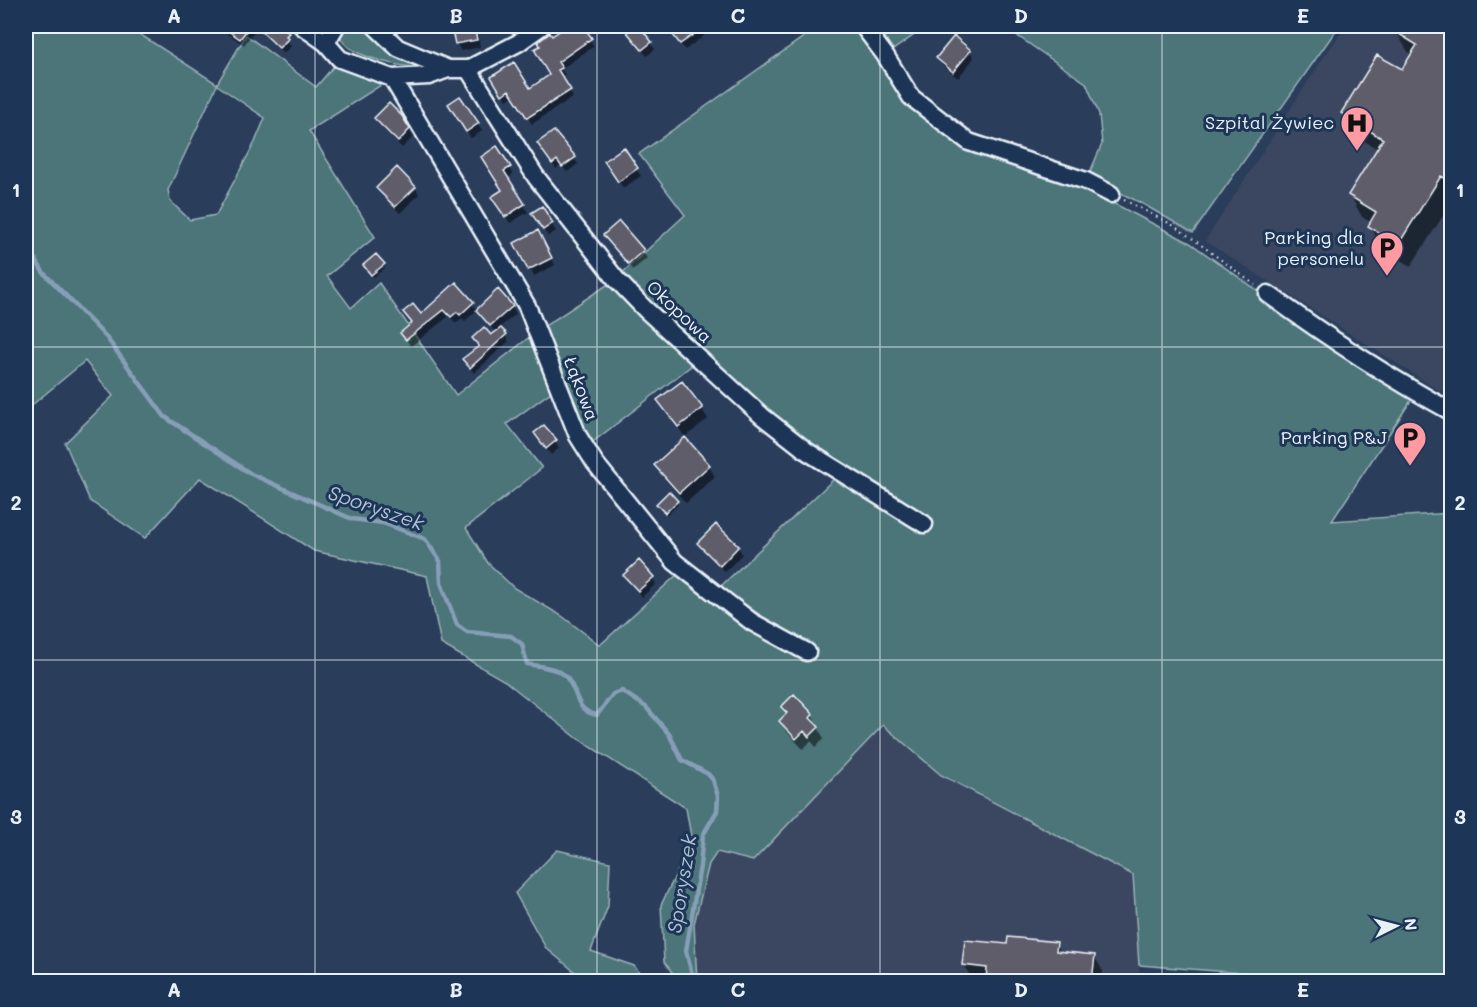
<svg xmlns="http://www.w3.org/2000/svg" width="1477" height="1007" viewBox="0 0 1477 1007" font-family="Mali,sans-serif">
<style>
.built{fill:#3a4760}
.green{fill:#4c7479;stroke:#9ab2b8;stroke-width:1.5;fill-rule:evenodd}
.shadow{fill:#0007}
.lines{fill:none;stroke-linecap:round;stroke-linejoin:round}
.stream{stroke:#869fb7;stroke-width:4.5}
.building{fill:#605d6b;stroke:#e8f1f8;stroke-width:1.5}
.minor-casing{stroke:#e8f1f8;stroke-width:21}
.path{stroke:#e8f1f8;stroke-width:2;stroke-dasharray:1.5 4.5;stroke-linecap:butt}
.minor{stroke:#1d3557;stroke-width:16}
.grid{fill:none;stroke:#e8f1f8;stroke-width:1.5;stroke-opacity:0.55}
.labels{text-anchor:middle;stroke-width:6;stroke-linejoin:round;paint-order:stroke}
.poi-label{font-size:18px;fill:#e8f1f8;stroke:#1d3557;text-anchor:end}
.street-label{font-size:18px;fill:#e8f1f8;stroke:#1d3557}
.water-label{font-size:20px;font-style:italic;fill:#afc1d2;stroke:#1d3557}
.neatline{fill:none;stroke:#e8f1f8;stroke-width:2}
.grid-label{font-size:20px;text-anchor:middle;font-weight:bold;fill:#e8f1f8}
</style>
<rect width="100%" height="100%" fill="#2a3d5b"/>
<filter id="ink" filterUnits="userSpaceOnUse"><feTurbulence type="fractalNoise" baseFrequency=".0167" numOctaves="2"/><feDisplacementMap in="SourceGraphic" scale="12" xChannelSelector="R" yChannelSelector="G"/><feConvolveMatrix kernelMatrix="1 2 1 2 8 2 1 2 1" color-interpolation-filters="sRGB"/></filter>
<g filter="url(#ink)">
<path class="built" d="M1346 26H1451V396L1437 389 1205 241 1320 63Z
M883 725 941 775 1133 875 1140 981H697L694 924 709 864 717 851 753 861Z"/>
<path class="green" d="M26 26H127L217 84 246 35 316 87 340 59 392 78 309 131 375 237 327 276 351 308 379 283 456 395 537 331 616 279 700 359 585 448 558 387 507 424 542 468 466 528 488 563 514 588 562 616 600 645 679 573 814 650 719 588 836 477 811 449 766 413 620 275 685 215 639 154 819 26H927L886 55 963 146 1084 188 1190 243 1412 399 1332 521 1451 513V981H1347L1139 965 1133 875 941 775 883 725 753 861 717 852 709 864 694 924 697 981H679L664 962 661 905 692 842 686 808 577 738 505 681 441 644 427 576 314 551 200 478 145 538 90 501 65 443 113 396 85 361 26 410V351L29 345 26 339ZM217 85 265 118 255 142 216 215 190 220 170 201 168 190Z
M348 26H364L392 53 418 64 416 67C398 67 338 54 340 32Z
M1003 26H1339L1193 233 1141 203 1088 177 1102 144 1099 114 1086 83Z
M557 850 610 862 608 906 591 951 634 966 646 981H586L546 948 515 893Z"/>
<path class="shadow" d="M271 26H274L291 46 283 54 265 32Z
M453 26H476L480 47 461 51 457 44Z
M569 26H581L594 46 561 69 565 75 561 78 573 97 532 124 514 95 507 100 497 84 530 90 551 75 542 46Z
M618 26H637L655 49 647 56 623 27 620 29Z
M675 26H697L704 36 685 50 679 42V33Z
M1398 26H1452V202L1411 266 1382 248 1370 226 1372 223 1362 217 1350 195 1378 149 1355 136 1343 113 1402 72 1412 55 1408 52 1395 30Z
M218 27 256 26 257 27 244 45Z
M954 38 970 51 974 58 958 78 942 65 938 58Z
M460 98 482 131 471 138 453 112Z
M401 117 413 137 402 148 380 125 376 118Z
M554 133 578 164 567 172 561 165 556 169 543 149Z
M623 149 641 176 623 188 610 168Z
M483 157 509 168 513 174 507 179 528 212 510 223 497 204 503 191Z
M415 187 419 194 400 213 382 195 378 188Z
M541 208 556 231 548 236 537 221Z
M619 223 647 258 633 270 609 242Z
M538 232 555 265 534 276 516 243Z
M383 265 385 268 374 277 367 268Z
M456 284 477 310 465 321 462 318 456 323 449 316 411 346 402 334 413 324 409 319 421 316Z
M512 307 516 314 499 328 509 341 474 373 468 365 479 347 474 339 491 338 496 333 478 310Z
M659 400 702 409 708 419 685 437Z
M536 434 555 441 559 448 551 455Z
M656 466H709L715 477 686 503 663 477Z
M677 502 678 505 667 515 659 507Z
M699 543 738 547 742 554 725 572 703 550Z
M625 576 652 577 656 584 642 597Z
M783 707 812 715 824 739 816 747 811 741 803 749 787 732 781 721 787 715Z
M1056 943 1062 953 1094 956 1103 971 1102 982 972 980 964 965 1009 946Z"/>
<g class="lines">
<path class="stream" d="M26 244 43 272 106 337 165 417 251 474 352 519 383 523 425 539 440 561 441 583 457 625 467 632 511 636 522 644 527 664C538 666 555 667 563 674 580 688 572 711 597 715L613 694 622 691 646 707 669 734 682 760 708 774 713 780 718 796 717 811 703 835 700 866 686 951 694 982"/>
</g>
<path class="building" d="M221 26H250L240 39Z
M256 26H283L289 33 286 36 289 38 279 48Z
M451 26H474L477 40 455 44Z
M567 26H583L592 38 558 62 562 68 558 70 571 90 527 118 509 90 502 95 491 77 514 62 530 88 549 75 534 49 540 46 538 42 550 33 552 36Z
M632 26H639L652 42 642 50 626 31Z
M673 26H706L680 44 673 35 677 32Z
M1386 26H1452V182L1441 176 1398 245 1368 226 1376 212 1348 195 1383 139 1341 113 1377 55 1402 69 1417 45Z
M954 36 971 50 953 72 936 58Z
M460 96 479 123 466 132 448 104Z
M389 103 402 116 410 129 398 142 374 118Z
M554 131 576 157 562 167 557 160 552 164 537 143Z
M497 146 511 167 504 171 525 204 505 217 491 197 502 190 481 157Z
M624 147 638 168 618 182 604 161Z
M397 167 416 187 395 207 376 188Z
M542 206 553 223 543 230 531 213Z
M619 221 644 250 628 264 603 235Z
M538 230 552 258 528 270 514 243Z
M376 254 385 264 371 275 363 265Z
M456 282 474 302 460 315 457 312 451 317 444 310 406 340 400 333 412 323 403 312 413 304 421 314Z
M498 289 513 306 490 326 476 310Z
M484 327 491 335 501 328 507 334 470 368 462 359 479 346 472 338Z
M682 381 703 408 678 427 657 400Z
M544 425 557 440 546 449 534 433Z
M685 437 710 465 679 493 654 465Z
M669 491 678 501 665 513 656 504Z
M716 524 739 546 720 566 697 543Z
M639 560 654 577 638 591 623 575Z
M794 694 813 714 810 718 819 727 809 737 804 731 796 739 779 721 787 713 781 707Z
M1008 937 1057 942 1056 951 1095 955 1092 981H1005L986 980 987 968 962 965 965 940 1007 944Z"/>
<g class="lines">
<g class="minor-casing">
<path id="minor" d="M302 26 326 43
M336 26 326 43 340 59 392 78 429 76 448 69H468L518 43 542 26
M375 26 398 48 448 69
M863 26 885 55 911 97 969 142 1086 181 1111 194
M468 69 536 177 616 279 645 309 762 416 808 452 924 524
M392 78 527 306 578 436 595 463 675 562 752 622 807 652
M1268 294C1327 337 1388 377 1452 412"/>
</g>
<path class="path" d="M1124 200 1171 224 1193 239 1255 285"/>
<use href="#minor" class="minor"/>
</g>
</g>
<path class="grid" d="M315 26V982M597 26V982M880 26V982M1162 26V982M26 347H1452M26 660H1452"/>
<defs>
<g id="hospital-pin" transform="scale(1.725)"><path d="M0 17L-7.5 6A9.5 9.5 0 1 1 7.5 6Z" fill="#ff9aa2" stroke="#1d3557"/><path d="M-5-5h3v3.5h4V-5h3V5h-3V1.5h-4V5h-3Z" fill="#111"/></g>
<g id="parking-pin" transform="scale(1.725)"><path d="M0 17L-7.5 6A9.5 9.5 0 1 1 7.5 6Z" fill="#ff9aa2" stroke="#1d3557"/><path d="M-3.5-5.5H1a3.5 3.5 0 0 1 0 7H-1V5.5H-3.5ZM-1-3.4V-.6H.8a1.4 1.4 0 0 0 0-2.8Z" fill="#111"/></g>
</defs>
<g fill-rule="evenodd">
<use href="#hospital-pin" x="1357" y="123"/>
<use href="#parking-pin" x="1387" y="248"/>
<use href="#parking-pin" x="1410" y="438"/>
</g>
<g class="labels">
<g class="poi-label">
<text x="1334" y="129">Szpital Żywiec</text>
<text x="1364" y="244">Parking dla<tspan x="1364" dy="21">personelu</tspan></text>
<text x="1387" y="444">Parking P&amp;J</text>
</g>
<g class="street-label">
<text transform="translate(679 312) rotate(43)" y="6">Okopowa</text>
<text transform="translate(581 389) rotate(69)" y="6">Łąkowa</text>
</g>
<g class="water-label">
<text transform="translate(376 508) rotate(19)" y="7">Sporyszek</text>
<text transform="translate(682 884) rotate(-81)" y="7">Sporyszek</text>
</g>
</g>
<rect width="1477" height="1007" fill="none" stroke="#1d3557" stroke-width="66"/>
<g transform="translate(1396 926) rotate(84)" stroke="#1d3557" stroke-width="4.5" paint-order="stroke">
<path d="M0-4.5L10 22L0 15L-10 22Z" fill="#e8f1f8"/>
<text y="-9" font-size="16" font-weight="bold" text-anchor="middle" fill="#e8f1f8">N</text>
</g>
<rect x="33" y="33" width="1411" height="941" class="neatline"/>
<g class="grid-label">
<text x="174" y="23">A</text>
<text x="456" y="23">B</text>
<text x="738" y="23">C</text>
<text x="1021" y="23">D</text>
<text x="1303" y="23">E</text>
<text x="16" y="197">1</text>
<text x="1460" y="197">1</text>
<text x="16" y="510">2</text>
<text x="1460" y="510">2</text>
<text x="16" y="824">3</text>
<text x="1460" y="824">3</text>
<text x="174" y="997">A</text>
<text x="456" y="997">B</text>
<text x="738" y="997">C</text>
<text x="1021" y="997">D</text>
<text x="1303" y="997">E</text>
</g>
</svg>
